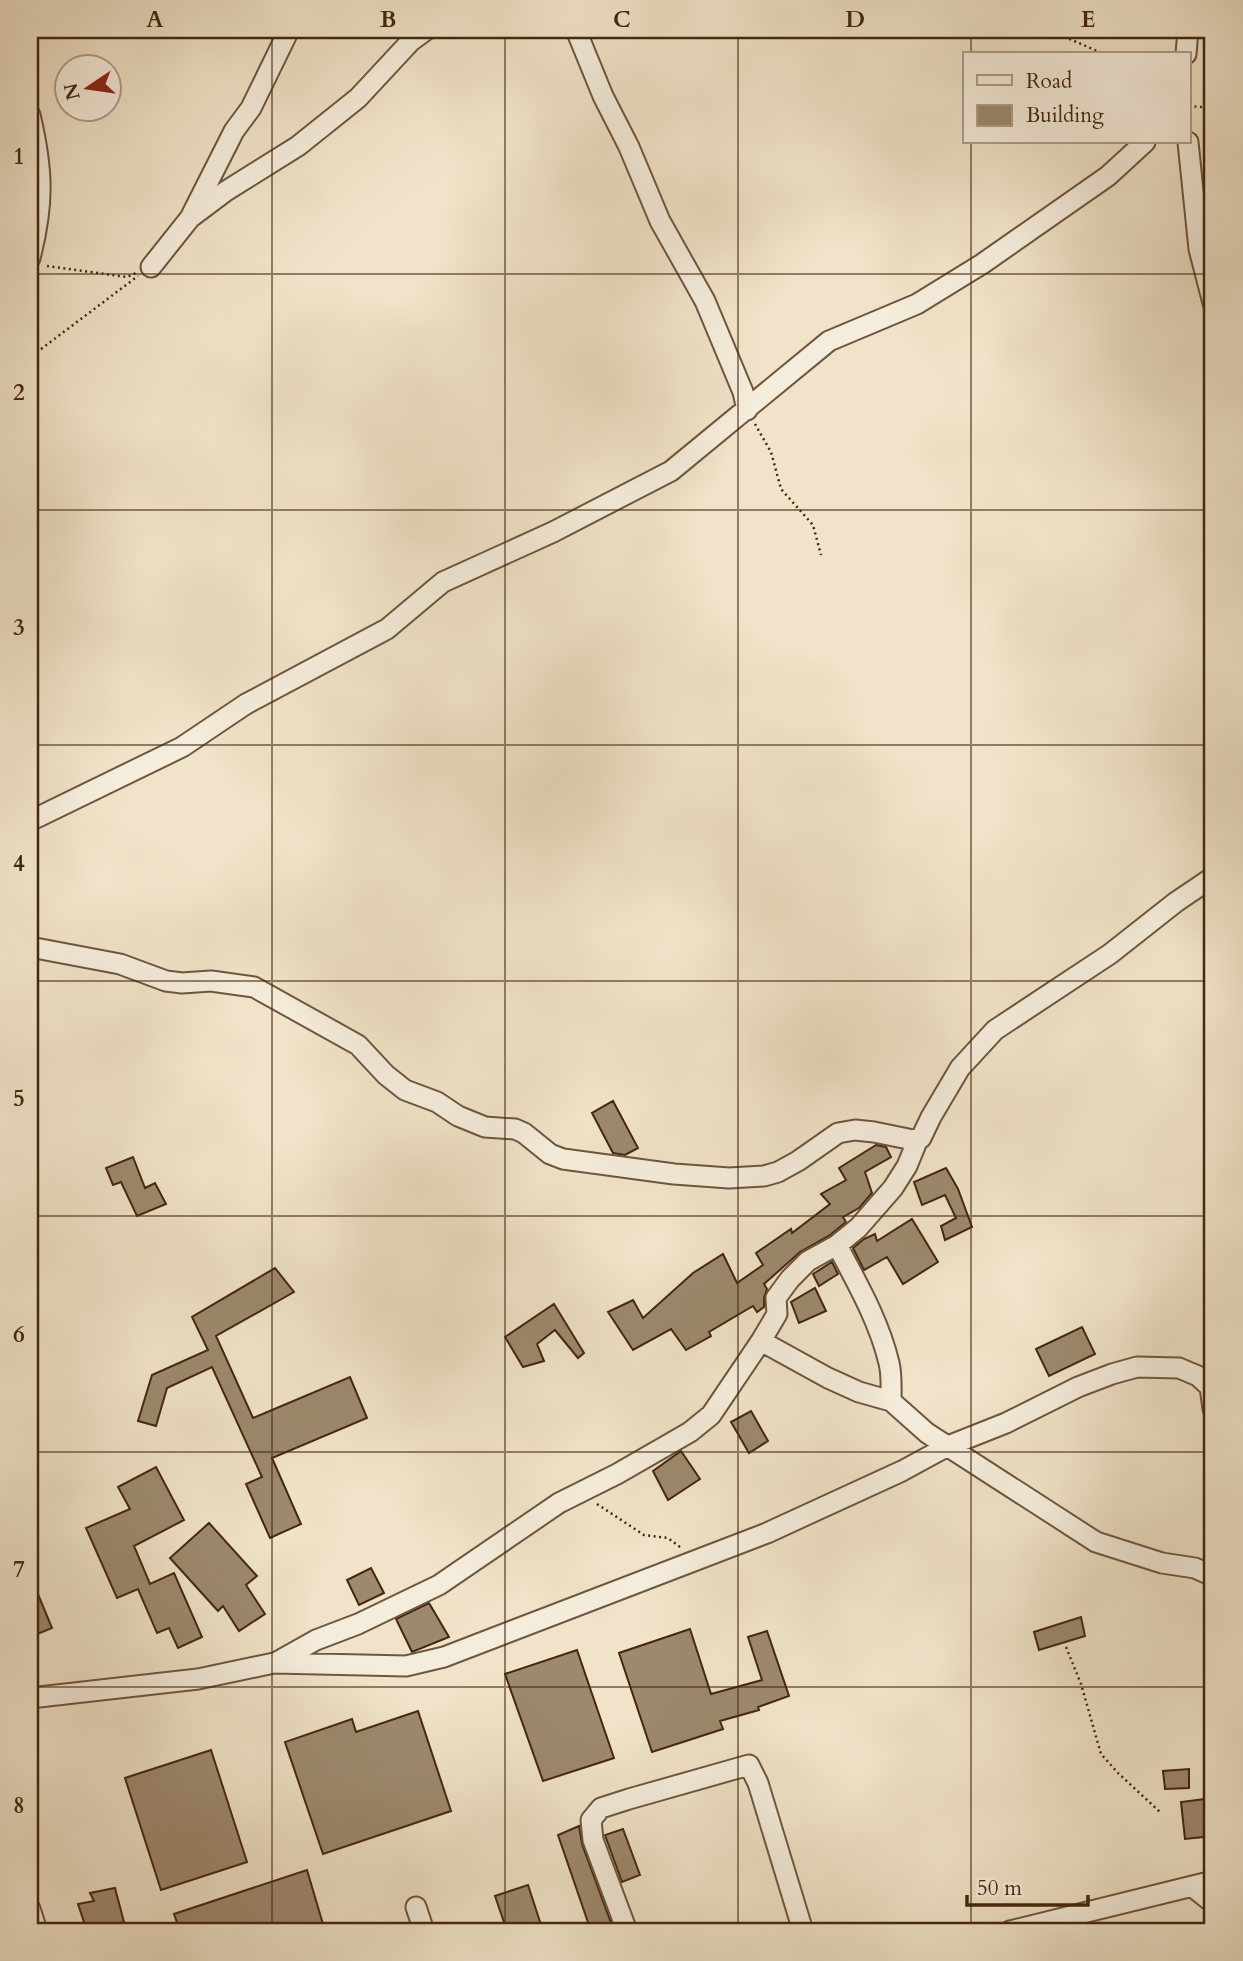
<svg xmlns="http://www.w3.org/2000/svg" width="1243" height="1961" viewBox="0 0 1243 1961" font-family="Cardo,serif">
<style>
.building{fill:#9d896f;stroke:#43270d;stroke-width:2}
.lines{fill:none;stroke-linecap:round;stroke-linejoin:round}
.minor-casing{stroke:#6e563c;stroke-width:23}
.path{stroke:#43270d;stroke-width:2.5;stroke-dasharray:2 3.5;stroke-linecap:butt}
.minor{stroke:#f5eddc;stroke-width:19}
.grid{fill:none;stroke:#43270d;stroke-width:2;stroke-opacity:0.55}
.neatline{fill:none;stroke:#43270d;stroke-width:2.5}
.grid-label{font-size:23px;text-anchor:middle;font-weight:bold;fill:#43270d}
</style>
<rect width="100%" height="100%" fill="#f0e3c9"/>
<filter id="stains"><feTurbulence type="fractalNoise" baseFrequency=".00286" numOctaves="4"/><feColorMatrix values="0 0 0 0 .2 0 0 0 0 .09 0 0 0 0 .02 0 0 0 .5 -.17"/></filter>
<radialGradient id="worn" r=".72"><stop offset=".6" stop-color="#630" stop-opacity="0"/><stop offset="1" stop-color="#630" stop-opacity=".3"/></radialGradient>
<path class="building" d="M613 1101 638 1148 625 1155 613 1153 592 1113Z
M876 1145 886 1147 891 1157 865 1172 872 1193 859 1208 843 1217 846 1222 830 1235 800 1252 764 1284 767 1289 764 1298V1307L757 1312 753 1306 709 1332 711 1336 686 1350 671 1329 633 1350 608 1312 633 1300 643 1318 693 1273 723 1254 737 1283 763 1265 756 1253 791 1229 792 1233 830 1204 821 1194 846 1180 839 1168Z
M133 1157 145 1188 155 1183 166 1204 137 1216 121 1182 113 1185 106 1168Z
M946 1168 958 1189 972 1227 945 1240 941 1226 956 1218 945 1195 922 1205 914 1182Z
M912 1219 938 1262 903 1284 887 1257 864 1270 853 1248 864 1239 875 1234 877 1241Z
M832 1262 838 1274 819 1286 813 1274Z
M275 1268 294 1292 216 1336 253 1418 350 1377 367 1418 272 1458 301 1524 270 1538 246 1484 262 1477 212 1367 167 1388 156 1426 138 1421 152 1375 208 1350 192 1317Z
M815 1288 826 1311 799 1323 791 1302Z
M554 1304 584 1353 578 1358 555 1330 537 1344 544 1361 523 1367 505 1337Z
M1082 1327 1095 1354 1049 1376 1036 1349Z
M751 1411 768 1441 749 1453 731 1422Z
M681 1451 700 1479 668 1500 653 1471Z
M156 1467 184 1520 134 1546 150 1584 174 1573 202 1637 178 1648 169 1628 157 1633 138 1589 117 1598 86 1528 130 1509 118 1487Z
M209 1523 257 1576 246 1585 265 1614 239 1631 223 1606 218 1611 170 1558Z
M371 1568 384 1593 359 1605 347 1580Z
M30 1575 52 1628 30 1637Z
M429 1603 449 1637 412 1652 396 1619Z
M1081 1617 1085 1636 1039 1650 1034 1632Z
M690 1629 711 1694 762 1680 748 1637 767 1631 789 1696 758 1707 759 1710 720 1721 723 1729 652 1752 619 1653Z
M577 1650 614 1758 543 1781 505 1674Z
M418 1711 451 1811 323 1854 285 1742 352 1719 356 1732Z
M211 1750 247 1862 161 1890 125 1778Z
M1189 1769V1788L1165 1789 1163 1771Z
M1213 1798V1836L1185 1839 1181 1802Z
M579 1826 582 1844 614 1931H591L558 1835Z
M623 1829 640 1875 622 1882 605 1835Z
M307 1870 325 1931H180L174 1914Z
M528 1885 543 1931H507L495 1896Z
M115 1888 124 1922 95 1931H87L78 1904 94 1901 90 1893Z"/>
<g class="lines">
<g class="minor-casing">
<path id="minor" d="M576 30 603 96 629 147 660 221 705 301 743 392 747 410
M1186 54 1188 30
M30 115C43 170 44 204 30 258
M1188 142 1199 249 1213 303
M192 214 234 131 251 108 289 30
M151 267 190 218 226 191 298 146 358 98 411 41 426 30
M30 821 182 747 246 704 387 629 443 582 553 532 671 471 829 341 917 304 982 264 1108 176 1145 142
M30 947 120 964 166 981 182 983 211 981 254 987 358 1045 386 1075 405 1090 437 1102 458 1116 485 1127 515 1129 524 1133 550 1154 563 1159 674 1174 729 1178 764 1176 778 1172 798 1161 838 1133 855 1130 874 1132 913 1140 921 1138 931 1117 960 1068 995 1030 1110 954 1176 902 1213 877
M837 1245C857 1283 879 1321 889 1363 892 1375 891 1389 891 1401
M761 1341 828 1378 859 1392 891 1401 927 1433 1096 1542 1162 1563 1195 1568 1213 1576
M275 1663 316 1640 358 1624 439 1585 559 1503 617 1474 690 1432 711 1415 761 1341 777 1314 776 1298 790 1279 808 1261 837 1245 858 1228 893 1188 907 1166 918 1139
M30 1698 198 1679 274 1663 406 1666 444 1657 767 1533 902 1471 948 1446 1006 1423 1078 1387 1112 1374 1137 1367 1179 1368 1198 1376 1210 1387 1213 1409
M1193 1887 1213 1903
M416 1907 424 1931
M30 1909 37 1931
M627 1931 593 1840 591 1820 601 1808 629 1799 749 1765 758 1783 803 1931
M1010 1931 1213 1881"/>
</g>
<path class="path" d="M1049 30 1104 54
M1189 106 1213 108
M47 266 127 277 136 273
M30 350 41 349 138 276
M755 424 771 452 781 489 813 525 821 555
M597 1504 644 1535 668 1538 680 1547
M1066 1647 1081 1684 1101 1754 1118 1773 1160 1812"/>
<use href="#minor" class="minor"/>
</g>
<path class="grid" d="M272 30V1931M505 30V1931M738 30V1931M971 30V54M971 142V1931M30 274H1213M30 510H1213M30 745H1213M30 981H1213M30 1216H1213M30 1452H1213M30 1687H1213"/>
<rect width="1243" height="1961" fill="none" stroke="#f0e3c9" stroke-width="77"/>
<rect x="963" y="52" width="228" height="91" fill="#f5eddc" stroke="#ae9e89" stroke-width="2"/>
<rect x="977" y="75" width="35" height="10" fill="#f5eddc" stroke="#ae9e89" stroke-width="2"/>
<text x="1026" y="88" font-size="21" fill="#43270d">Road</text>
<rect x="977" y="105" width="35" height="21" fill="#9d896f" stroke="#ae9e89" stroke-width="2"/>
<text x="1026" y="122" font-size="21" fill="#43270d">Building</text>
<g transform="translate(88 88) rotate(257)"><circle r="33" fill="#f5eddc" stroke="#ae9e89" stroke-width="2"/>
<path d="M0-5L12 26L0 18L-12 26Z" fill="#8f2418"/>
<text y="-10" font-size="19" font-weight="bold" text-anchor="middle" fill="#43270d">N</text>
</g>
<path d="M967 1895v10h121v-10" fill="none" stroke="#43270d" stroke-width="3.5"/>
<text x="977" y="1895" font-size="21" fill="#43270d" stroke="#f5eddc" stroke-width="5" paint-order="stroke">50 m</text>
<rect x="38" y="38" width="1166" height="1885" class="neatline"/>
<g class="grid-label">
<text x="155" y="27">A</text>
<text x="388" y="27">B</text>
<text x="622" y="27">C</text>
<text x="855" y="27">D</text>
<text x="1088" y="27">E</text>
<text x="19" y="164">1</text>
<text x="19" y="400">2</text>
<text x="19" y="635">3</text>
<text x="19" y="871">4</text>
<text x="19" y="1106">5</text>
<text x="19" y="1342">6</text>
<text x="19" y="1577">7</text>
<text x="19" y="1813">8</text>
</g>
<rect width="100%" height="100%" filter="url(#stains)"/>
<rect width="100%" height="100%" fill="url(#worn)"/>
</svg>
